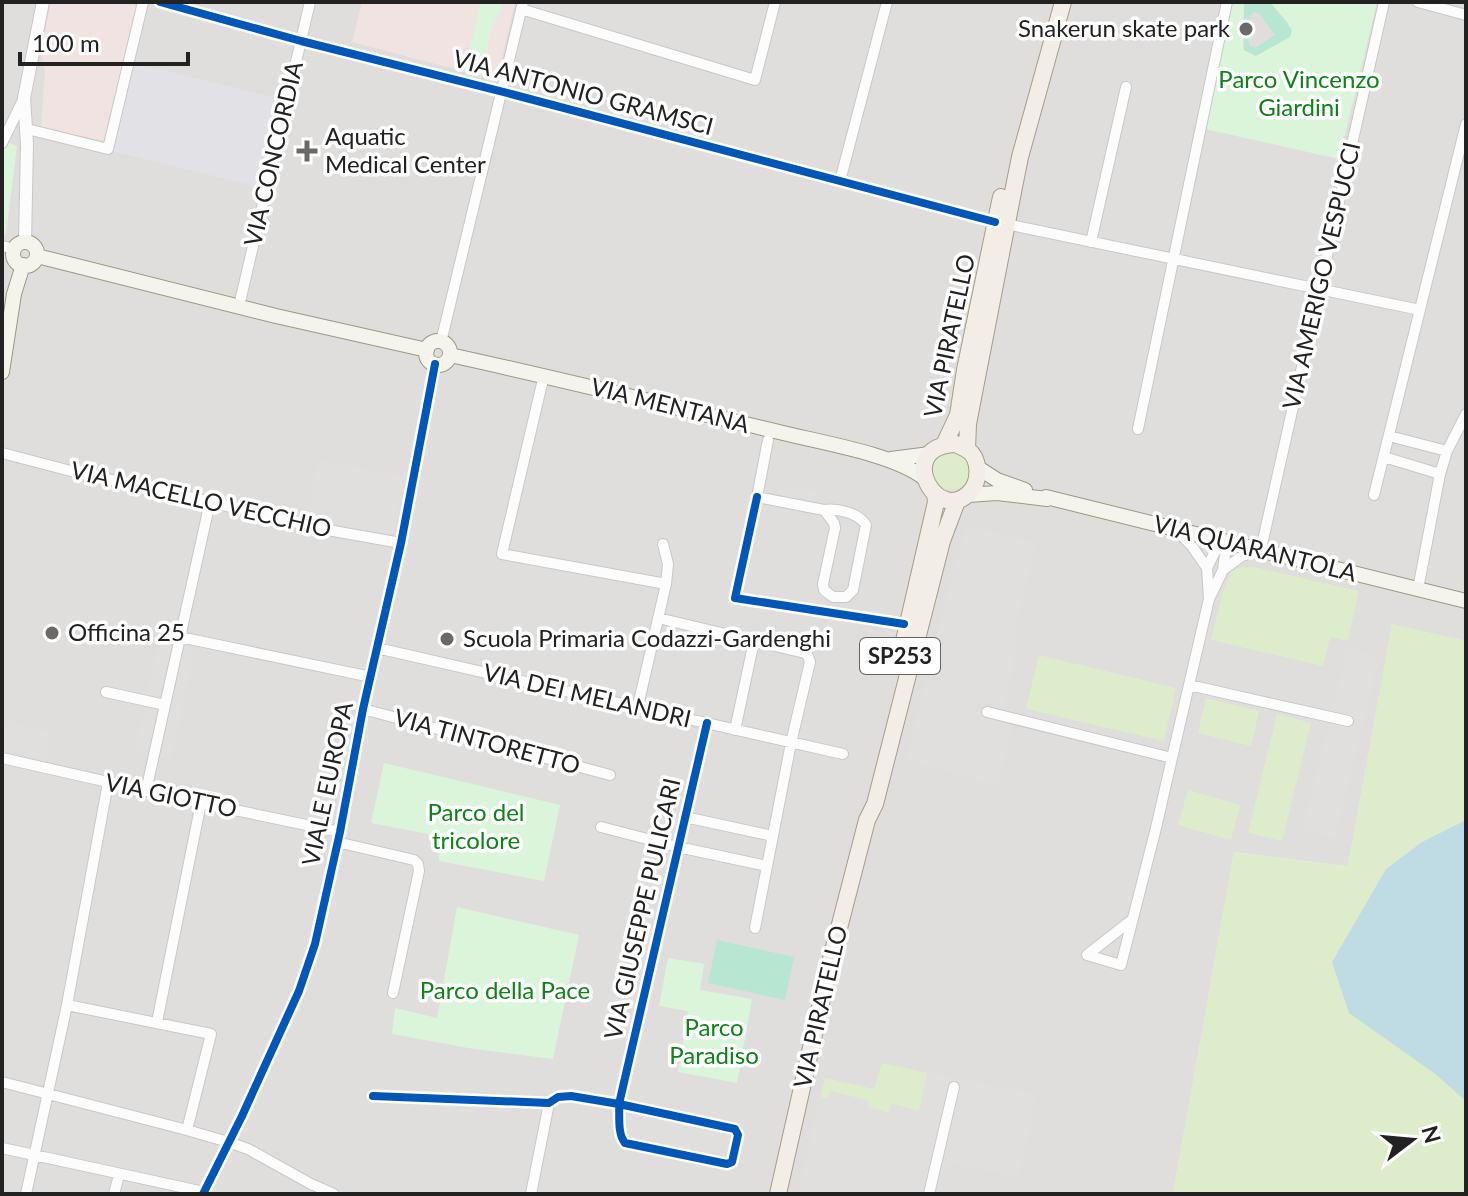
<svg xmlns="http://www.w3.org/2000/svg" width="1468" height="1196" viewBox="0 0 1468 1196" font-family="Lato,sans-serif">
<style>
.residential{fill:#dfdedc}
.commercial{fill:#f1e3e1}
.grass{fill:#ddeccb}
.park{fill:#daf5da}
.pitch{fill:#b7e6d2;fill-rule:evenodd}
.parking{fill:#e0dfde}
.plaza{fill:#e2e1e5}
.water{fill:#bfdbe3}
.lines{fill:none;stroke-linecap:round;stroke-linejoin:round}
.minor-casing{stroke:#c9c8c7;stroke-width:12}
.tertiary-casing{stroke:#c9c8c7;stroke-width:14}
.secondary-casing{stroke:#999a82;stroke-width:16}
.primary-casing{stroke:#a79c86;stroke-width:18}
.minor{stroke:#fdfcfc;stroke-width:10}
.tertiary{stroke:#fdfcfc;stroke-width:12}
.secondary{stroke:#f4f4ed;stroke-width:14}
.primary{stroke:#f3ede7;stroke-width:16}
.cycleway-casing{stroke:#fff;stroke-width:13}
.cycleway{stroke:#0057b8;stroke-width:8}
.poi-dot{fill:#6a6968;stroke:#fff;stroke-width:3}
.labels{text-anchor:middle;stroke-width:7;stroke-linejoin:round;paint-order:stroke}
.shield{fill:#fff;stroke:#646464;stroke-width:2}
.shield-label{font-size:22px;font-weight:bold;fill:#222}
.poi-label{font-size:24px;fill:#222;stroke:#fff;text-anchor:start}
.park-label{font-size:24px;fill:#0c8416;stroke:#fff}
.street-label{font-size:24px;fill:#222;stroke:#fff}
</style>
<rect width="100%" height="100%" fill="#f0eeeb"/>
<path class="residential" d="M2 2H1466V641L1392 625 1348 866 1234 852 1173 1194H2Z"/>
<path class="commercial" d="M51 2H125L136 6 104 141 41 127 45 72 41 51Z
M362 2H515L497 80 352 42Z"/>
<path class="grass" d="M961 450 972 465C970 472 970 479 965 484 947 502 923 476 935 455Z
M1241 567H1254L1359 591 1348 641 1330 637 1323 666 1211 640 1223 592 1232 571Z
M1392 624 1466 641V820L1422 842 1386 869 1332 962 1434 1073 1466 1101V1194H1173L1234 852 1348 866Z
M1039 655 1176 688 1164 741 1026 709Z
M1206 698 1259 711 1251 746 1198 733Z
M1277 714 1311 723 1282 841 1248 833Z
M1188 790 1240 805 1231 840 1178 825Z
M882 1063 928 1073 919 1111 892 1104 889 1113 867 1107 869 1101 831 1092 828 1099 820 1097 825 1078 874 1089Z"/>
<path class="park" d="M481 2H503C501 12 497 17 493 26 485 42 488 60 489 78L465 70Z
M1232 2H1244L1243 44 1244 50 1256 56 1289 24 1270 2H1377L1339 159 1205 129Z
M7 142 17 146 6 233 2 238V154Z
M384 763 560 805 544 881 439 861V849L431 846 428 834 371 823Z
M457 907 579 935 553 1059 474 1049 392 1034 395 1008 437 1018Z
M668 958 704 964 700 990 752 999 737 1083 678 1072 688 1011 659 1006Z"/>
<path class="pitch" d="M1244 2H1270L1292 30 1290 37 1256 56 1244 50ZM1253 12 1259 13 1275 35 1255 48 1250 46C1246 38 1247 19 1253 12Z
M717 940 794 957 785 1000 708 983Z"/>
<path class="parking" d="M318 460 403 476 393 535 307 519Z
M778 485 815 492V505L777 497Z
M843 523 857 530 846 585 833 583 829 580Z
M966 525 1035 543 1014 636 1019 638 1000 721 1013 725 998 786 905 759Z
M159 640 195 648 171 760 135 752Z
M1347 648 1379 656 1335 838 1303 830Z
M9 721 50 732 46 760 2 748Z
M631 897 659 903 627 1041 600 1034Z
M928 1073 1036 1095 1019 1177 948 1162 940 1194H797L820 1097 828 1098 831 1091 869 1101 868 1107 888 1113 891 1104 919 1111Z
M630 1110 734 1132 729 1159 625 1137Z"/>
<path class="plaza" d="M134 63 280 99 259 187 112 151Z"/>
<path class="water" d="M1466 820V1101L1434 1073 1349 1013 1332 962 1386 869 1422 842Z"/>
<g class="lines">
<g class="minor-casing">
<path id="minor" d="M160 2 301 41 511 94 995 222
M1418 2 1466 15
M521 9 755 80 775 2
M27 129 108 149 143 2
M2 143 23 100
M840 181 887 2
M1006 224 1420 310
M1091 242 1126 87
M2 246 15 249
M239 306 310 2
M441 342 523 2
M544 375 502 554 666 584
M1138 429 1227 2
M1389 436 1447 451
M768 440 757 497 824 510 834 523 835 528 823 584 824 590 833 597H846L853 590 866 525C859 513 837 508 824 510
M2 453 90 476 148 487 322 529 401 543
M1384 457 1440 474
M1374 495 1466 124
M1221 539 1225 554 1223 570
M1207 568 1221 539
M1418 589 1440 474 1447 451 1466 414
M1209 599 1223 570 1242 556 1261 549 1384 2
M658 618 805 653 808 656 810 662 791 743 755 928
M180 637 371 677
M377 648 843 754
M1189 685 1348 721
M106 692 165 705
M638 706 666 584 668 564 663 544
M363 709 610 775
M987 712 1172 758 1209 599 1207 568 1191 545 1176 530
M735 730 754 641
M2 758 201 803 340 832
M146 791 210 502
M685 817 773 836
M601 827 678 847 767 866
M337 842 414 860 418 864 419 871 393 993
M1133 919 1087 955 1121 965 1156 828 1172 758
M67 1005 211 1034 187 1130
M157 1022 201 803
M2 1082 187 1130 228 1142 248 1149 311 1184 334 1194
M373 1096 549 1103 558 1097 571 1096 619 1104 735 1129 738 1135 732 1162 727 1164 625 1143C617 1133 620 1116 619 1104L707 723
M2 1148 204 1192
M26 1194 67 1005 108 783
M114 1194 119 1175
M203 1194 242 1116 299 991 315 944 340 832 363 709 401 543 435 364
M531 1194 549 1103
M929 1194 954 1087"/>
</g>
<g class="tertiary-casing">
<path id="tertiary" d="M25 242 27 144 24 98 43 2"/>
</g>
<g class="secondary-casing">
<path id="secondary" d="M13 254a12 12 0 1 1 24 0a12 12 0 1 1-24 0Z
M37 256 276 316 427 350
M426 353a12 12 0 1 1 24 0a12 12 0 1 1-24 0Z
M450 355C560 379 669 406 779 432 818 442 894 454 924 478
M2 372 14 294 23 265
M891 459 930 454
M977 467 997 480 1025 490
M968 495 997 493 1047 499 1046 497 1466 601"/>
</g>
<g class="primary-casing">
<path id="primary" d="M956 444C960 446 964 448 968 450 980 459 980 480 971 491 938 529 892 446 956 444Z
M944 445 958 415 965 370 1001 197
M967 450 968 424 973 398 1014 187 1020 157 1063 2
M900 658 936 502 935 493
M778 1194 831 959 867 820 875 804 942 541 957 501"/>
</g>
<use href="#minor" class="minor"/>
<use href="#tertiary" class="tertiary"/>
<use href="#secondary" class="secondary"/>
<use href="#primary" class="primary"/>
<g class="cycleway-casing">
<path id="cycleway" d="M160 2 301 41 511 94 995 222
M757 497 735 598 904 624
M373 1096 549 1103 558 1097 571 1096 619 1104 735 1129 738 1135 732 1162 727 1164 625 1143C617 1133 620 1116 619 1104L707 723
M203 1194 242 1116 299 991 315 944 340 832 363 709 401 543 435 364"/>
</g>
<use href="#cycleway" class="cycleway"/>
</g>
<g class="poi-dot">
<circle cx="1246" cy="29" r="8"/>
<path d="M303 139h8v8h8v8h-8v8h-8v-8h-8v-8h8z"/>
<circle cx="52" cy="633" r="8"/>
<circle cx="447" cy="639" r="8"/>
</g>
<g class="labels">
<rect class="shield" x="860" y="638" width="80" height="36" rx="6"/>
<g class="shield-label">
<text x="900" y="664">SP253</text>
</g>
<g class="poi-label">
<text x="1230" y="37" text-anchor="end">Snakerun skate park</text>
<text x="325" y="145">Aquatic<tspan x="325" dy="28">Medical Center</tspan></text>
<text x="68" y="641">Officina 25</text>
<text x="463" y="647">Scuola Primaria Codazzi-Gardenghi</text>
</g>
<g class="park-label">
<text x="1299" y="88">Parco Vincenzo<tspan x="1299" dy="28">Giardini</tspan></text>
<text x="476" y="821">Parco del<tspan x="476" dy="28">tricolore</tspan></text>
<text x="505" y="999">Parco della Pace</text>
<text x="714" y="1036">Parco<tspan x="714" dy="28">Paradiso</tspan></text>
</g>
<g class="street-label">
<text transform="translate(583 93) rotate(15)" y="8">VIA ANTONIO GRAMSCI</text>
<text transform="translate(274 154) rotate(-77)" y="8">VIA CONCORDIA</text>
<text transform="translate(1322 276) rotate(-77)" y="8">VIA AMERIGO VESPUCCI</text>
<text transform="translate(950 336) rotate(-78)" y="8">VIA PIRATELLO</text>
<text transform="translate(670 406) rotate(14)" y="8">VIA MENTANA</text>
<text transform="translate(201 500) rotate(13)" y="8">VIA MACELLO VECCHIO</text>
<text transform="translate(1255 549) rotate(14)" y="8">VIA QUARANTOLA</text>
<text transform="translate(587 696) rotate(13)" y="8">VIA DEI MELANDRI</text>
<text transform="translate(487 742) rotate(15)" y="8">VIA TINTORETTO</text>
<text transform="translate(328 784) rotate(-78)" y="8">VIALE EUROPA</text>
<text transform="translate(171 796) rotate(12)" y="8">VIA GIOTTO</text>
<text transform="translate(643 909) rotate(-77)" y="8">VIA GIUSEPPE PULICARI</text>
<text transform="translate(821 1007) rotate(-77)" y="8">VIA PIRATELLO</text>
</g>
</g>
<rect width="1468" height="1196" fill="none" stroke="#222222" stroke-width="8"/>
<g transform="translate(1412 1140) rotate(74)" stroke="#ffffff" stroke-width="6" paint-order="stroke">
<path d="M0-6L14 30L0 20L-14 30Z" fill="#222222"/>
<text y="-12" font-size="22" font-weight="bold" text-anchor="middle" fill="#222222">N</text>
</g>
<path d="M20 52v12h168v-12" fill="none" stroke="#222222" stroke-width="4"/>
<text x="32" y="52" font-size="24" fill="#222222" stroke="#ffffff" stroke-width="6" paint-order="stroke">100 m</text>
</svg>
